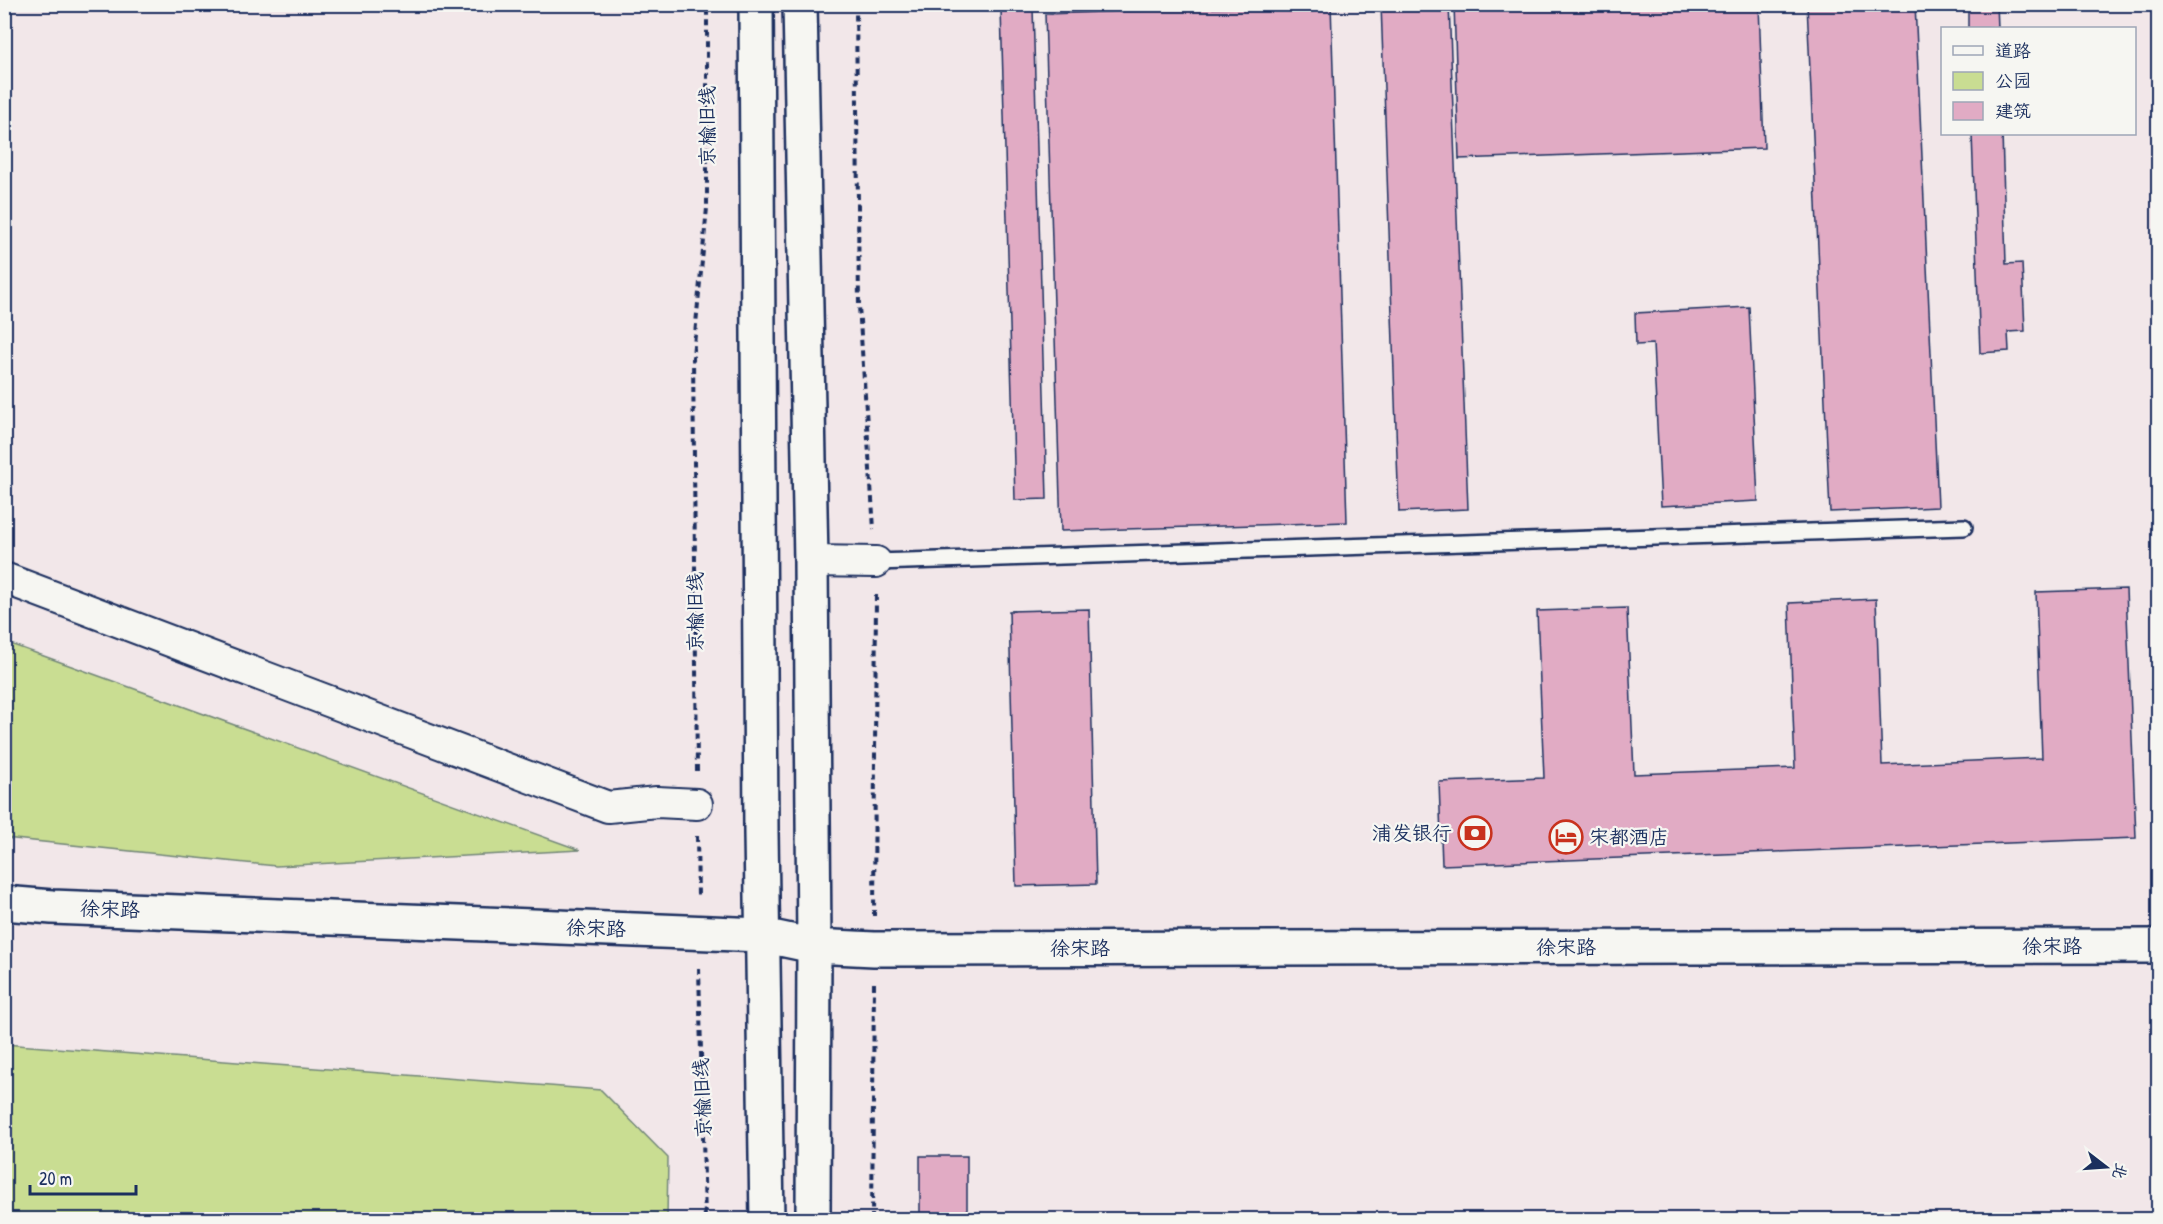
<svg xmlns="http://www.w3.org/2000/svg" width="2163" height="1224" viewBox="0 0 2163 1224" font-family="'Patrick Hand','LXGW WenKai TC',sans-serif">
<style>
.green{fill:#c9dd92;stroke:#728678;stroke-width:1.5}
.building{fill:#e1abc4;stroke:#1b2f5e;stroke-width:1.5}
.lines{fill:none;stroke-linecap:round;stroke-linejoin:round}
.lane-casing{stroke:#1b2f5e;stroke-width:20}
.street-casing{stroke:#1b2f5e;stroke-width:34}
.secondary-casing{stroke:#1b2f5e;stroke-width:38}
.path{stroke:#1b2f5e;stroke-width:4;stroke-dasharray:6 4.5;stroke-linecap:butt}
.lane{stroke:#f6f6f2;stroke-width:15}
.street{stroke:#f6f6f2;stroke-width:30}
.secondary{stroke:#f6f6f2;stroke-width:33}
.labels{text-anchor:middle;stroke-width:4.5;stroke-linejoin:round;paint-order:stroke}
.street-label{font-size:20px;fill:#1b2f5e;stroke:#f6f6f2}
.poi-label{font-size:20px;fill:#1b2f5e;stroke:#f6f6f2;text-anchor:end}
</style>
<rect width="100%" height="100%" fill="#f2e7e9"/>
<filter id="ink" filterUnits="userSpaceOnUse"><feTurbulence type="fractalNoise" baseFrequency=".0167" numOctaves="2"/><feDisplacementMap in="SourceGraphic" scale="12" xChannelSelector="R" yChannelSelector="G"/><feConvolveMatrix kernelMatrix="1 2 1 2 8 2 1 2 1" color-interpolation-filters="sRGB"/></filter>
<g filter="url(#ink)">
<path class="green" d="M5 642 580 850 276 866 5 838Z
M4 1044 601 1090 668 1158 667 1219H5Z"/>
<path class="building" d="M1331 4 1347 522 1061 531 1045 14Z
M1381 4H1449L1468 509 1399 512Z
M1454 4H1759L1764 148 1459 159Z
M1807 4H1915L1938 507 1830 512Z
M1968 4H1997L1998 28H1968Z
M1033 8 1047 499 1015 500 1001 9Z
M1972 134H2002L2006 264 2022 263 2025 331 2008 332 2009 351 1980 353Z
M1749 307 1758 501 1661 506 1653 344 1636 345 1635 313Z
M2126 589 2136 838 1442 865 1439 782 1544 778 1537 611 1627 608 1634 774 1795 768 1789 603 1876 599 1882 765 2042 758 2036 592Z
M1089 609 1096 884 1016 886 1009 611Z
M920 1156H967V1220H920Z"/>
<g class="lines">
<g class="lane-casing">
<path id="lane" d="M876 562 1964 527"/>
</g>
<g class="street-casing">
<path id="street" d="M811 561 876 562
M4 578 608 807 657 802 697 804"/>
</g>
<g class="secondary-casing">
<path id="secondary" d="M756 4 761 833 767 1220
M800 4 811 561 814 946 813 1220
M4 903 52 907 762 935 814 946 874 949 2158 946"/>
</g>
<path class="path" d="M856 4 859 306 874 529
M697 771 693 356 707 208V4
M697 836 698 897
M874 916 876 593
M699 968 705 1220
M872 1220 874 983"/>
<use href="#lane" class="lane"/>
<use href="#street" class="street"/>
<use href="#secondary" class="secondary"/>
</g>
</g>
<defs>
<g id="bank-ring" transform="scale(1.725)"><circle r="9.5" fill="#f6f6f2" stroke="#c8321e" stroke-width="1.5"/><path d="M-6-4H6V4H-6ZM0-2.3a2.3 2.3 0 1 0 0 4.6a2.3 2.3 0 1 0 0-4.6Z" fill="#c8321e"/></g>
<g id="hotel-ring" transform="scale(1.725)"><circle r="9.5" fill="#f6f6f2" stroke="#c8321e" stroke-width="1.5"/><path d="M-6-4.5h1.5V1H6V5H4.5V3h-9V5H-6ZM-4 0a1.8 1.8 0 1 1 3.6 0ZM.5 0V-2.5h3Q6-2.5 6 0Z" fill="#c8321e"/></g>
</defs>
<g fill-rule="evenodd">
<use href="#bank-ring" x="1475" y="833"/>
<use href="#hotel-ring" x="1566" y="837"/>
</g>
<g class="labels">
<g class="street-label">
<text transform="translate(707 126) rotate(-90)" y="7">京榆旧线</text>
<text transform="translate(695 612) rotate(-90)" y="7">京榆旧线</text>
<text transform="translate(110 909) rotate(2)" y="7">徐宋路</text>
<text transform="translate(596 928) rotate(2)" y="7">徐宋路</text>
<text x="2052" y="953">徐宋路</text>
<text x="1566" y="954">徐宋路</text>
<text x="1080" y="955">徐宋路</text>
<text transform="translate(702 1098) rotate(-92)" y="7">京榆旧线</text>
</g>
<g class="poi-label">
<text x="1452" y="840">浦发银行</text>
<text x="1589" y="844" text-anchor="start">宋都酒店</text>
</g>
</g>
<rect width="2163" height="1224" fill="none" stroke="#f6f6f2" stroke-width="24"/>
<rect x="12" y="12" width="2139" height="1200" fill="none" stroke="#1b2f5e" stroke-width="2" filter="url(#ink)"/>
<rect x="1941" y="27" width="195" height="108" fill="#f6f6f2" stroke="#9ea6b7" stroke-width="1.5"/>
<rect x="1953" y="46" width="30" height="9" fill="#f6f6f2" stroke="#9ea6b7" stroke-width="1.5"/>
<text x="1995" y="57" font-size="18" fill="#1b2f5e">道路</text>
<rect x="1953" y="72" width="30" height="18" fill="#c9dd92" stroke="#9ea6b7" stroke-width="1.5"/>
<text x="1995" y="87" font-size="18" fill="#1b2f5e">公园</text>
<rect x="1953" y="102" width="30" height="18" fill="#e1abc4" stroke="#9ea6b7" stroke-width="1.5"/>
<text x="1995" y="117" font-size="18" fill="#1b2f5e">建筑</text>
<g transform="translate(2106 1167) rotate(107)" stroke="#f6f6f2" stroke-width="4.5" paint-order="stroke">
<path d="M0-4.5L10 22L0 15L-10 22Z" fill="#1b2f5e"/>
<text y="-9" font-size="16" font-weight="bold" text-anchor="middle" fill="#1b2f5e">北</text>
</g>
<path d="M30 1185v9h106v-9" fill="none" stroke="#1b2f5e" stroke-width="3"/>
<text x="39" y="1185" font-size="18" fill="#1b2f5e" stroke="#f6f6f2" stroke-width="4.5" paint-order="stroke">20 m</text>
</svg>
